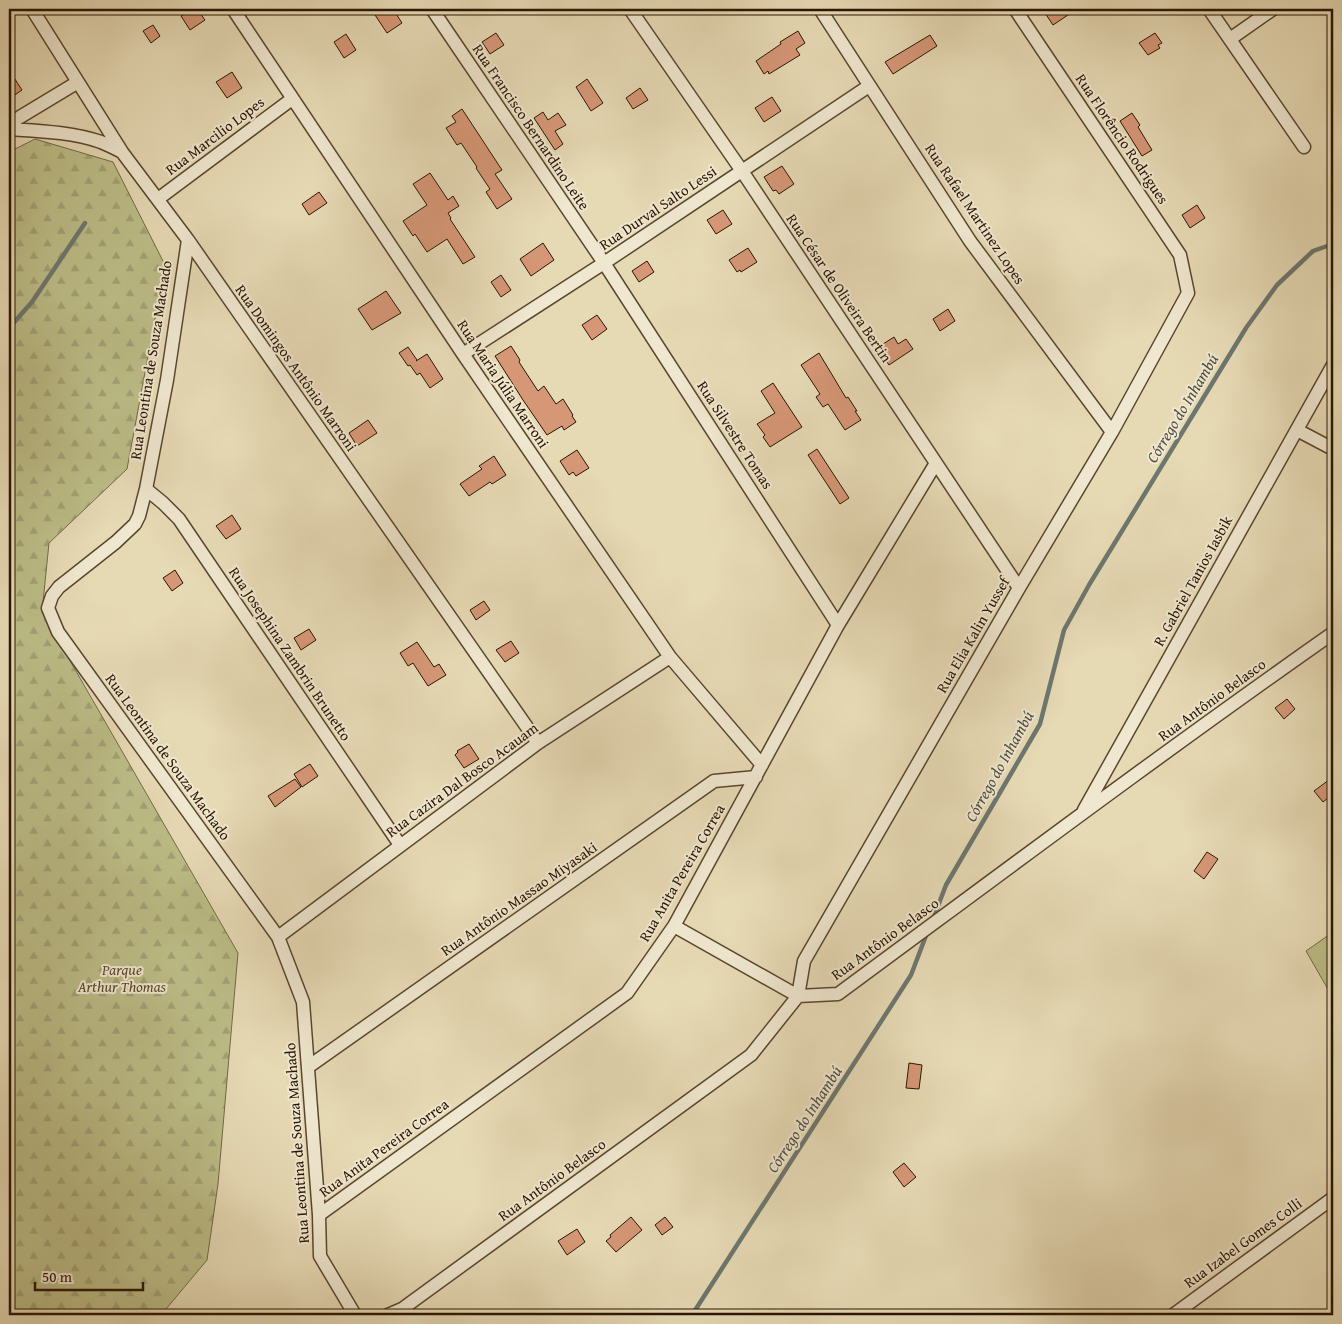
<svg xmlns="http://www.w3.org/2000/svg" width="1342" height="1324" viewBox="0 0 1342 1324" font-family="'Gentium Book Plus',serif">
<style>
.forest{fill:url(#forest-firs);stroke:#736a44}
.garden{fill:#bcbd88;stroke:#736a44}
.lines{fill:none;stroke-linecap:round;stroke-linejoin:round}
.stream{stroke:#6d776e;stroke-width:4.5}
.building{fill:#d69777;stroke:#2a1600}
.street-casing{stroke:#59472d;stroke-width:15}
.street{stroke:#efe7cf;stroke-width:12}
.labels{text-anchor:middle;stroke-width:4;stroke-linejoin:round;paint-order:stroke}
.street-label{font-size:15px;fill:#2a1600;stroke:#efe7cf}
.park-label{font-size:15px;font-style:italic;fill:#564829;stroke:#efe7cf}
.water-label{font-size:16px;font-style:italic;fill:#514f40;stroke:#efe7cf}
</style>
<defs>
<pattern id="forest-firs" width="22" height="20" patternUnits="userSpaceOnUse" patternTransform="scale(1.25)"><rect width="22" height="20" fill="#bcbd88"/><path d="M5 1l3.5 6h-7zM16 11l3.5 6h-7z" fill="#a2a274"/></pattern>
</defs>
<rect width="100%" height="100%" fill="#e6dab5"/>
<filter id="stains"><feTurbulence type="fractalNoise" baseFrequency=".004" numOctaves="4"/><feColorMatrix values="0 0 0 0 .2 0 0 0 0 .09 0 0 0 0 .02 0 0 0 .5 -.17"/></filter>
<radialGradient id="worn" r=".72"><stop offset=".6" stop-color="#630" stop-opacity="0"/><stop offset="1" stop-color="#630" stop-opacity=".3"/></radialGradient>
<path class="forest" d="M35 139 113 162 165 265 127 469 49 543 42 612 238 953 218 1184 207 1260 161 1315H9V152Z"/>
<path class="garden" d="M1333 932V998L1306 951Z"/>
<g class="lines">
<path class="stream" d="M9 328 32 302 85 223
M933 919 946 885 1040 724 1064 630 1089 585 1246 328 1277 285 1313 251 1333 244
M692 1315 911 975 927 933"/>
</g>
<path class="building" d="M193 9H197L205 20 190 30 181 16Z
M371 9H393L402 23 387 33Z
M1052 9H1077L1053 25 1045 13Z
M153 25 160 36 151 43 143 31Z
M798 31 805 43 796 49 800 55 769 74 768 71 764 74 756 61 781 44 780 42Z
M496 33 504 45 490 54 482 42Z
M1155 33 1162 43 1158 45 1160 48 1148 55 1139 43Z
M346 34 356 50 344 58 334 42Z
M930 35 937 46 893 74 885 62Z
M9 70 22 90 9 99Z
M232 72 242 88 227 98 216 82Z
M587 79 603 103 591 111 576 87Z
M640 88 648 100 633 109 626 98Z
M772 97 781 111 764 122 755 108Z
M462 109 502 170 495 174 512 199 497 209 486 192 490 189 476 168 477 167 461 143 457 145 446 128 456 122 452 116Z
M543 112 548 120 558 113 566 125 555 131 563 144 555 150 534 118Z
M1132 113 1140 125 1138 127 1152 150 1142 156 1120 121Z
M782 166 794 184 779 194 776 190 773 191 764 177Z
M430 173 448 200 453 196 459 206 448 213 451 218 450 219 475 257 463 264 447 239 427 252 415 234 413 236 403 221 427 205 413 184Z
M319 192 327 203 309 215 302 204Z
M1197 205 1205 218 1190 228 1182 215Z
M723 210 732 224 716 234 707 220Z
M543 243 554 260 531 276 520 259Z
M748 248 757 262 741 272 740 270 737 272 729 260Z
M647 261 654 272 639 282 632 271Z
M501 275 511 290 501 297 491 282Z
M386 291 401 313 372 330 358 309Z
M948 309 955 321 940 331 933 319Z
M597 315 607 329 592 340 582 325Z
M894 337 898 344 906 339 913 349 889 365 881 352 883 351 880 346Z
M511 346 520 360 519 362 538 391 544 386 556 404 563 399 573 415 572 416 576 422 564 430 562 426 547 435 523 400 495 356Z
M408 347 417 360 416 361 427 354 443 379 430 388 420 373 417 375 410 365 408 366 399 353Z
M819 353 846 398 848 397 857 411H855L861 420 845 430 828 404 823 407 816 397 820 394 801 365Z
M773 383 802 427 770 447 763 437 765 435 757 424 775 413 761 391Z
M368 420 377 433 357 446 349 433Z
M817 449 849 498 840 504 808 455Z
M577 450 589 468 576 476 573 472 569 475 560 461Z
M494 456 506 475 492 484 490 482 469 496 460 484 482 469 479 466Z
M232 515 241 529 226 539 216 526Z
M175 570 183 583 172 591 163 578Z
M484 601 490 610 476 620 470 610Z
M309 629 316 640 301 650 294 638Z
M511 641 519 653 505 662 496 650Z
M417 642 434 667 439 664 446 675 428 686 413 663 408 666 400 653Z
M1287 699 1295 709 1284 719 1275 708Z
M469 744 479 759 464 768 455 755 458 752 457 751Z
M310 764 318 776 302 787 294 774Z
M1333 777V794L1323 802 1314 791Z
M295 779 301 787 275 807 268 796Z
M1207 852 1218 859 1204 879 1194 871Z
M909 1063 922 1065 919 1089 906 1088Z
M904 1163 916 1177 904 1187 893 1172Z
M631 1217 642 1230 616 1252 606 1241 611 1237 610 1235Z
M665 1217 673 1227 662 1235 655 1225Z
M577 1229 585 1242 567 1255 558 1241Z"/>
<g class="lines">
<g class="street-casing">
<path id="street" d="M32 9 122 152 188 240 538 743
M233 9 463 354 670 657 762 765
M432 9 604 263 838 625
M630 9 742 171 1019 588
M820 9 970 241 1112 432
M1209 9 1304 147
M1230 39 1273 9
M9 125 20 117 78 82
M9 129C39 131 72 132 101 142 108 145 115 148 122 152
M158 199 292 99
M188 240 167 380 146 489 139 516 135 524 116 542 59 587 52 596 48 608 58 632 278 937 303 1002 319 1215 320 1256 355 1315
M463 354 604 263 869 86
M1297 430 1333 449
M146 489 163 503 179 519 400 845
M1084 810 1333 365
M674 926 798 996 804 961 1019 588 1112 432 1188 293 1180 255 1015 9
M278 937 538 743 670 657
M308 1067 714 781 756 777
M319 1215 627 993 674 926 838 625 936 463
M388 1315 402 1309 751 1055 798 996 838 994C1002 873 1166 750 1333 633
M1173 1315 1333 1198"/>
</g>
<use href="#street" class="street"/>
</g>
<g class="labels">
<g class="street-label">
<text transform="translate(531 127) rotate(56)" y="5">Rua Francisco Bernardino Leite</text>
<text transform="translate(215 136) rotate(-37)" y="5">Rua Marcilio Lopes</text>
<text transform="translate(1122 139) rotate(56)" y="5">Rua Florêncio Rodrigues</text>
<text transform="translate(658 208) rotate(-34)" y="5">Rua Durval Salto Lessi</text>
<text transform="translate(975 214) rotate(56)" y="5">Rua Rafael Martinez Lopes</text>
<text transform="translate(839 288) rotate(56)" y="5">Rua César de Oliveira Bertin</text>
<text transform="translate(151 360) rotate(-81)" y="5">Rua Leontina de Souza Machado</text>
<text transform="translate(296 368) rotate(55)" y="5">Rua Domingos Antônio Marroni</text>
<text transform="translate(503 384) rotate(56)" y="5">Rua Maria Júlia Marroni</text>
<text transform="translate(735 435) rotate(57)" y="5">Rua Silvestre Tomas</text>
<text transform="translate(1193 581) rotate(-61)" y="5">R. Gabriel Tanios Iasbik</text>
<text transform="translate(973 635) rotate(-60)" y="5">Rua Elia Kalin Yussef</text>
<text transform="translate(290 654) rotate(56)" y="5">Rua Josephina Zambrin Brunetto</text>
<text transform="translate(1212 700) rotate(-36)" y="5">Rua Antônio Belasco</text>
<text transform="translate(168 757) rotate(54)" y="5">Rua Leontina de Souza Machado</text>
<text transform="translate(462 780) rotate(-36)" y="5">Rua Cazira Dal Bosco Acauam</text>
<text transform="translate(682 873) rotate(-60)" y="5">Rua Anita Pereira Correa</text>
<text transform="translate(519 899) rotate(-35)" y="5">Rua Antônio Massao Miyasaki</text>
<text transform="translate(885 939) rotate(-36)" y="5">Rua Antônio Belasco</text>
<text transform="translate(297 1143) rotate(-94)" y="5">Rua Leontina de Souza Machado</text>
<text transform="translate(384 1148) rotate(-36)" y="5">Rua Anita Pereira Correa</text>
<text transform="translate(552 1180) rotate(-36)" y="5">Rua Antônio Belasco</text>
<text transform="translate(1243 1243) rotate(-36)" y="5">Rua Izabel Gomes Colli</text>
</g>
<g class="park-label">
<text x="122" y="975">Parque<tspan x="122" dy="17">Arthur Thomas</tspan></text>
</g>
<g class="water-label">
<text transform="translate(1182 408) rotate(-59)" y="6">Córrego do Inhambú</text>
<text transform="translate(999 766) rotate(-61)" y="6">Córrego do Inhambú</text>
<text transform="translate(804 1119) rotate(-57)" y="6">Córrego do Inhambú</text>
</g>
</g>
<rect width="1342" height="1324" fill="none" stroke="#e6dab5" stroke-width="30"/>
<rect x="10" y="10" width="1322" height="1304" fill="none" stroke="#2a1600" stroke-width="2.5"/>
<rect x="15" y="15" width="1312" height="1294" fill="none" stroke="#2a1600"/>
<path d="M35 1282v8h108v-8" fill="none" stroke="#2a1600" stroke-width="2.5"/>
<text x="42" y="1282" font-size="15" fill="#2a1600" stroke="#efe7cf" stroke-width="4" paint-order="stroke">50 m</text>
<rect width="100%" height="100%" filter="url(#stains)"/>
<rect width="100%" height="100%" fill="url(#worn)"/>
</svg>
